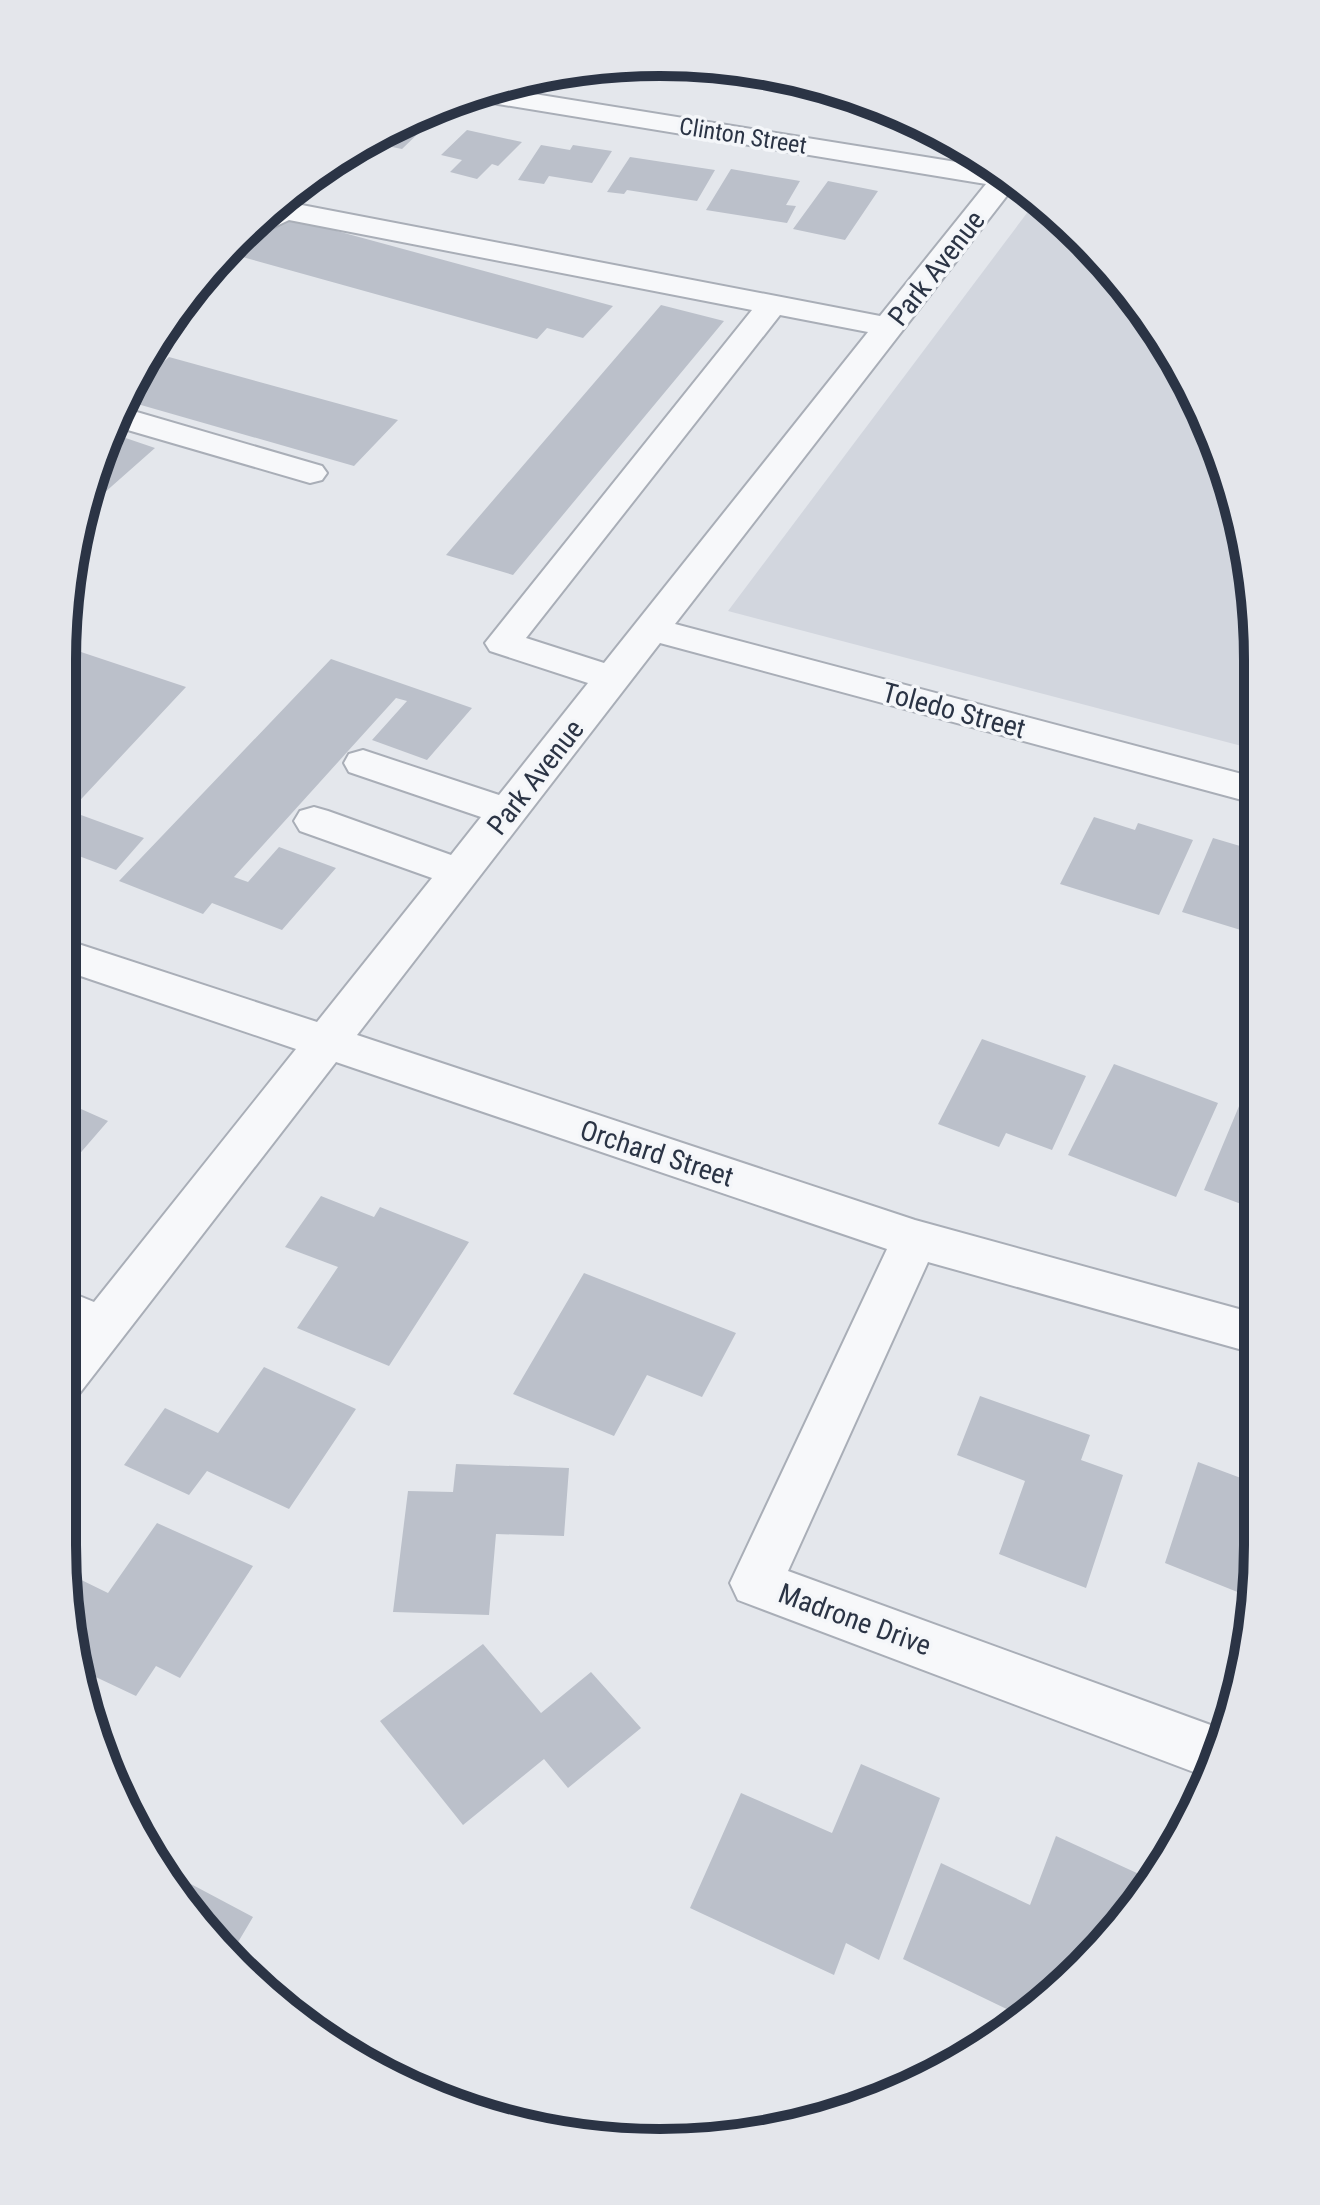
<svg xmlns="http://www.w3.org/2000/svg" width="1320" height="2205" viewBox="0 0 1320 2205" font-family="'Roboto Condensed',sans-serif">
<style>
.built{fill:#d2d6de}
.building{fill:#bbc0ca}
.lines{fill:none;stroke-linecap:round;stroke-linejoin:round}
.minor-casing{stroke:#a9aeb7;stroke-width:4}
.minor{fill:#f7f8fa;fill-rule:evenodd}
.labels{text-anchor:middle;stroke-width:7;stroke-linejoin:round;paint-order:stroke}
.far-street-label{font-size:24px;fill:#2b3445;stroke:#f4f6f9}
.street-label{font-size:28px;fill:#2b3445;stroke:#f4f6f9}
.rim{fill:none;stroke:#2b3445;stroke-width:10}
</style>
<rect width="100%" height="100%" fill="#e4e7ec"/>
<path class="built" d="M1036 201 1109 265 1178 361 1226 468 1257 620V750L728 611Z"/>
<path class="building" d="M706 67H714L743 70 737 79 701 73Z
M413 117 431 121 402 149 367 142Z
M467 130 522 142 498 166 492 164 477 179 450 172 462 160 441 155Z
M541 145 570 150 573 145 612 151 592 183 549 176 544 184 518 180Z
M630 157 715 170 697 201 627 190 624 194 607 192Z
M731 169 800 181 786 205 796 206 787 223 706 210Z
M828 181 878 191 845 240 793 229Z
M278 215 613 306 583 338 547 328 537 339 232 254Z
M661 305 724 321 513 575 446 555Z
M169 357 398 420 354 466 127 401 132 391Z
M111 433 155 448 86 509 94 467Z
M63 646 186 687 70 811 144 838 116 870 63 850Z
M331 659 472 708 427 760 372 740 407 701 396 698 234 877 248 882 279 847 336 868 282 930 212 903 203 914 119 881Z
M1094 817 1135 830 1138 823 1193 840 1159 915 1060 884Z
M1213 838 1257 851V935L1182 912Z
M982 1039 1086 1076 1052 1150 1006 1133 999 1147 938 1124Z
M1114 1064 1218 1103 1176 1197 1068 1155Z
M1247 1087 1257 1090V1210L1204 1190Z
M63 1101 108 1121 63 1173Z
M321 1196 374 1217 380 1207 469 1242 389 1366 297 1328 338 1267 285 1247Z
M584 1273 736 1333 702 1397 647 1375 614 1436 513 1394Z
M264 1367 356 1409 289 1509 207 1471 189 1495 124 1465 165 1408 218 1433Z
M980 1396 1090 1435 1081 1460 1123 1475 1086 1588 999 1554 1025 1481 957 1455Z
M1198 1462 1257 1484V1571L1248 1568 1240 1593 1165 1563Z
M456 1464 569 1468 564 1536 496 1534 489 1615 393 1612 408 1491 453 1492Z
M157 1523 253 1566 180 1678 156 1666 136 1696 83 1671 67 1573 108 1593Z
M483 1644 541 1713 591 1672 641 1728 568 1788 544 1759 463 1825 380 1721Z
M861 1764 940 1798 879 1960 846 1943 834 1975 690 1908 741 1793 832 1833Z
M1056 1836 1139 1874 1127 1909 1025 2018 903 1959 941 1863 1030 1905Z
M189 1883 253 1917 231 1954 185 1909 180 1899Z
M249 1972 297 1997 288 2012Z"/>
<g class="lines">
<g class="minor-casing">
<path id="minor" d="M497 88 1000 169 1016 184 675 624 1257 778V804L660 643 357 1035 915 1220 1257 1314V1354L928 1262 788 1571 1227 1731 1207 1777 738 1600 730 1583 887 1249 336 1062 79 1394 62 1400V1342L69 1334 62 1331V1289L94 1302 296 1049 63 970V939L317 1022 432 878 300 831 294 821 300 811 314 807 328 811 451 855 481 817 349 772 344 763 349 754 363 750 499 795 588 683 490 651 485 643 752 310 289 220 272 228 227 269 210 270C228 248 257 209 286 202L880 316 986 184 480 101 469 96ZM780 315 868 332 604 663 526 638Z
M123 408 322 466 327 473 322 480 310 483 114 426Z"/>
</g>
<use href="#minor" class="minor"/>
</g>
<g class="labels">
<g class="far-street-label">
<text transform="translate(743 136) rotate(9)" y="8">Clinton Street</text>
</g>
<g class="street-label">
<text transform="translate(936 268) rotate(-52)" y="10">Park Avenue</text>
<text transform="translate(954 710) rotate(15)" y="10">Toledo Street</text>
<text transform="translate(535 777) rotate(-52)" y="10">Park Avenue</text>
<text transform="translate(657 1153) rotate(18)" y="10">Orchard Street</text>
<text transform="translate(855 1619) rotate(20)" y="10">Madrone Drive</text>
</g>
</g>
<path d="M0 0H1320V2205H0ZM660 76H660A584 584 0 0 1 1244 660V1545A584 584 0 0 1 660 2129H660A584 584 0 0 1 76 1545V660A584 584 0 0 1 660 76Z" fill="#e4e6eb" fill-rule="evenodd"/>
<path class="rim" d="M660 76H660A584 584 0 0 1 1244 660V1545A584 584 0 0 1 660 2129H660A584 584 0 0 1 76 1545V660A584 584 0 0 1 660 76Z"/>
</svg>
